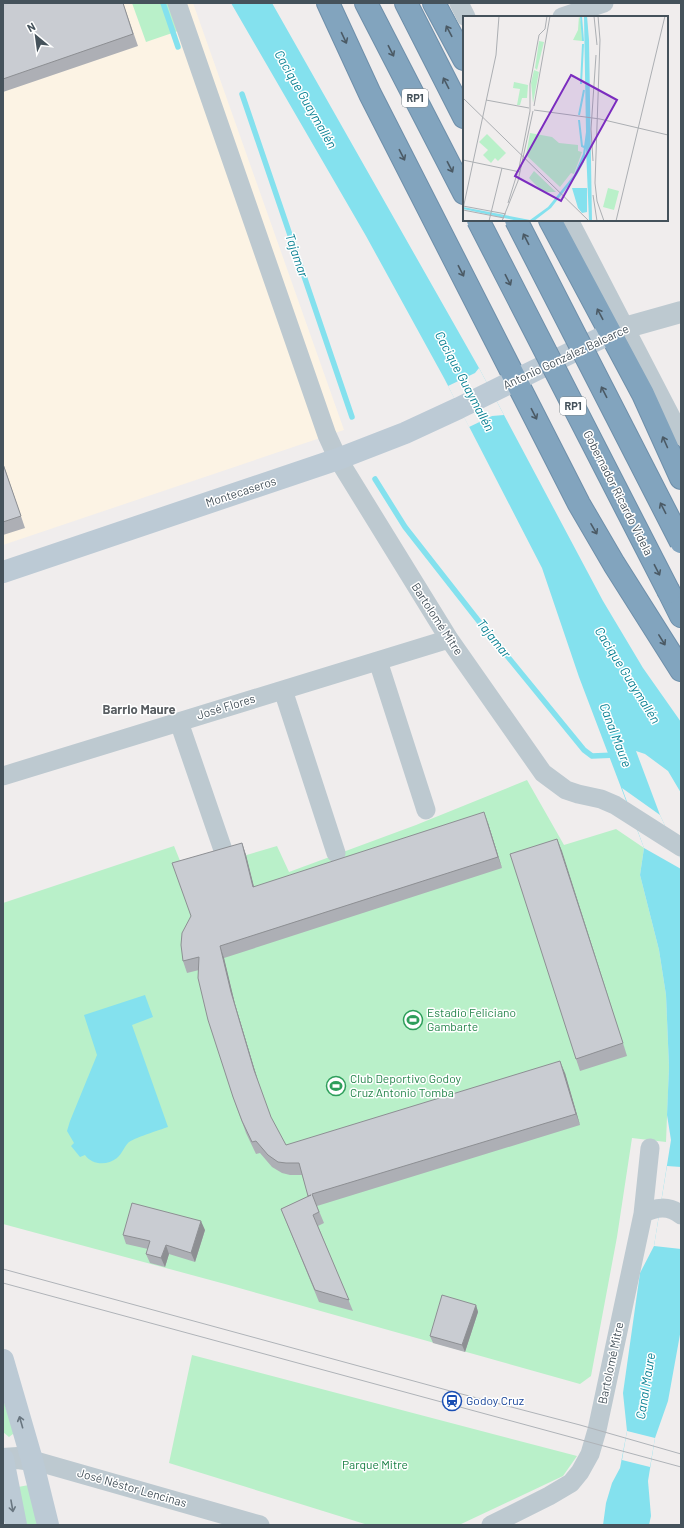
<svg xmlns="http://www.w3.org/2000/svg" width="684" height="1528" viewBox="0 0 684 1528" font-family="Barlow,sans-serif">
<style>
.commercial{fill:#fcf3e4}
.green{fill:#b9f0c9}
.water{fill:#84e1ee}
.pier{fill:#f0eded}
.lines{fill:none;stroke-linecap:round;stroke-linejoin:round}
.stream{stroke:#84e1ee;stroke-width:5.5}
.motorway-casing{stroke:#6e8faa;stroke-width:24}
.minor{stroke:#bdc9d0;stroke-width:19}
.tertiary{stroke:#bdc9d0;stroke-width:22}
.secondary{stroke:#bccad5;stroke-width:22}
.motorway{stroke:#82a4be;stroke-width:22}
.tram{stroke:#afb3b8;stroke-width:1}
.motorway-bridge-casing{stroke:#6e8faa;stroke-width:24;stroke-linecap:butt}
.motorway-bridge{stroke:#82a4be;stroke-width:22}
.wall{fill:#adafb5}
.shaded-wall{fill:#8d8f93}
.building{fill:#c9ccd2;stroke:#8d8f93}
.oneway{stroke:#4b5a65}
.oneway2{stroke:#697680}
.labels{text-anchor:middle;stroke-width:3;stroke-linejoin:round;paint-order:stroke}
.shield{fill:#fff;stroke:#7d868c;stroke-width:1}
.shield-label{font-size:11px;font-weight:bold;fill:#45525b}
.street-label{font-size:12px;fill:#45525b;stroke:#fff}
.leisure-label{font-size:12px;fill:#27864d;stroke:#fff;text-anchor:start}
.transit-label{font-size:12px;fill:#164399;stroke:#fff;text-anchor:start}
.park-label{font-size:12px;fill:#147e40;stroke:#fff}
.water-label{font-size:13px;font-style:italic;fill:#098193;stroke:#fff}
.neighbourhood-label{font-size:13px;font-weight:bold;fill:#595e62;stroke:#fff}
.inset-river{fill:none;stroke:#84e1ee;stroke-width:2}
.inset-road{fill:none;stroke:#acafb3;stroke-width:1}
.view{fill:#7b2cbf;fill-opacity:0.15;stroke:#7b2cbf;stroke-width:2}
.inset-edge{fill:none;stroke:#45525b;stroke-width:2}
</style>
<rect width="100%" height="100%" fill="#f0eded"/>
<path class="commercial" d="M3 3H193L344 430 3 545Z"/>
<path class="green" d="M132 3H172L181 30 146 42Z
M527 780 564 845 616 829 644 848 640 875 659 950 666 995 669 1067 666 1142 632 1138 617 1237 591 1376 580 1384 225 1284 3 1224V903L174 846 185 873 277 846 289 872 416 825Z
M192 1355 577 1456 563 1476 459 1525H368L169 1463Z
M3 1399 13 1430V1434L9 1437 3 1432Z
M29 1485 37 1525H26L18 1487Z"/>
<path class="water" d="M231 3H272L479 368 603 601 643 668 681 722V793L668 771 645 754 636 751 660 815 681 860V1329L668 1401 655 1438 648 1481 651 1516 649 1525H603L606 1503 612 1483 620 1468 627 1431 623 1393 640 1273 654 1246 671 1140 667 1115 669 1067 666 995 659 950 640 875 644 848 579 677 542 568 444 378 366 236Z
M145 995 153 1017 132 1025 168 1127C160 1130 133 1138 128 1143 124 1147 122 1154 117 1158 107 1166 92 1165 85 1155L80 1157 71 1146 74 1143 67 1131 70 1121 97 1055 84 1015Z"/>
<path class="pier" d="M479 368 504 415 492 416 469 427 448 386 475 373Z
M622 788 660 815 681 860V869L644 848Z
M667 1166 681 1167V1249L654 1246Z
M627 1431 655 1438 650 1467 622 1460Z"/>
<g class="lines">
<path class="stream" d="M163 3 178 47
M242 94 352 417
M375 479 405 527 481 624 584 750 592 756 616 755"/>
<g class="motorway-casing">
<path id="motorway" d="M328 3 370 94 579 504 614 564 681 670
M366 3 464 193
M406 3 464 117
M434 3 464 59
M550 220 643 394 681 478
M669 592 681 616"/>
</g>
<path class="minor" d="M177 3 327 435 338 459 449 639 543 773 566 790 578 794 601 799 615 805 681 847
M459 3 466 17
M562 17 604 3
M569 220 681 436
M378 661 426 810
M283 690 336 853
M179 722 223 850
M3 776 449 639
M643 1214C655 1207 669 1205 681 1215
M32 1460 260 1525
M491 1525 549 1496 571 1483 580 1472 590 1454 597 1430 643 1214 650 1148"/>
<path class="tertiary" d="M611 333 624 328 681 312
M3 1459 18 1458 32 1460"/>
<path class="secondary" d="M3 572 338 459 405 433 459 408 611 333
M3 1360 32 1460 48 1525
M3 1459 16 1525"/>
<use href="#motorway" class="motorway"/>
<path class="tram" d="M3 1269 454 1392 580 1425 681 1454
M3 1283 681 1467"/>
<g class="motorway-bridge-casing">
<path id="motorway-bridge" d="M478 220 669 592
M516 220 681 542"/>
</g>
<use href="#motorway-bridge" class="motorway-bridge"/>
</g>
<path class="wall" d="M3 3H123L138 46 3 92Z
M3 463 25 528 3 535Z
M488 823 502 868 224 958 235 1004 258 1081 271 1118 286 1145 565 1073 580 1125 317 1206 324 1223 318 1226 353 1311 319 1302 281 1209 309 1196 302 1175H290L282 1173 272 1167 260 1153 256 1154 246 1133 233 1097 199 970 187 973 183 961 242 843 246 855 254 887Z
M557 839 627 1056 580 1071 576 1059Z
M205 1230 195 1262 169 1254 165 1267 150 1263 146 1254 148 1249 126 1244 123 1235Z
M476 1305 478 1312 465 1352 433 1343 430 1336Z"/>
<path class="shaded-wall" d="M484 812 488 823 502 868 498 857Z
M557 839 562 851 627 1056 623 1043Z
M242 843 246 855 257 899 253 887Z
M220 946 224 958 235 1004 258 1081 254 1070 231 992Z
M560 1061 565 1073 580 1125 576 1114Z
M201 1221 205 1230 195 1262 191 1253Z
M166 1245 169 1254 165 1267 161 1258Z
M476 1305 478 1312 465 1352 462 1345Z"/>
<path class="building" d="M3 3H123L133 34 3 79Z
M3 464 21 516 3 522Z
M484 812 498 857 220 946 231 992 254 1070 271 1117 286 1145 560 1061 576 1114 312 1194 319 1212 313 1215 349 1300 315 1290 281 1209 311 1195 308 1196 299 1163H286L278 1162 268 1155 256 1141 252 1142 242 1121 233 1097 208 1020 198 978 199 957 183 961 181 945 182 933 191 916 172 863 242 843 253 887Z
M557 839 623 1043 576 1059 510 854Z
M132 1203 201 1221 191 1253 166 1245 161 1258 146 1254 150 1241 123 1235Z
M442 1295 476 1305 462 1345 430 1336Z"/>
<defs><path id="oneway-shaft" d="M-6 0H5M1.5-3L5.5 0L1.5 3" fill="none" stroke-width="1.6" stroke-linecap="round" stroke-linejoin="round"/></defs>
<g class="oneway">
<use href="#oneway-shaft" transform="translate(449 31) rotate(-118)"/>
<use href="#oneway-shaft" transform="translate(344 38) rotate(65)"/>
<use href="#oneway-shaft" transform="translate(391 51) rotate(63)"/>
<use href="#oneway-shaft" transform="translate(446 83) rotate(-117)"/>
<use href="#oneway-shaft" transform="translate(402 155) rotate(63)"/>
<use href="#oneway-shaft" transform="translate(450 167) rotate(63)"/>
<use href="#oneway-shaft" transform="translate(526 239) rotate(-117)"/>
<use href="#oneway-shaft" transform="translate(461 271) rotate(63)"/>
<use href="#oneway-shaft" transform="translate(508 280) rotate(63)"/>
<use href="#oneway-shaft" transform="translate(600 314) rotate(-118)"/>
<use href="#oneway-shaft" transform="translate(604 392) rotate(-117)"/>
<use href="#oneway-shaft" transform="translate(534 414) rotate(63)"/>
<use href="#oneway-shaft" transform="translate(665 442) rotate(-114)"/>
<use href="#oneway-shaft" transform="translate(663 508) rotate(-117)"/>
<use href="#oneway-shaft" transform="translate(594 529) rotate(60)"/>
<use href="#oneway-shaft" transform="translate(657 570) rotate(63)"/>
<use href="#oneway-shaft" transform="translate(662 640) rotate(58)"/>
</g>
<g class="oneway2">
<use href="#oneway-shaft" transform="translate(21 1422) rotate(-106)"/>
<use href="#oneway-shaft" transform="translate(12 1506) rotate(80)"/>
</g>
<defs>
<g id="stadium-ring" transform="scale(1)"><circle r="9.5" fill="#fff" stroke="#2e9e5b" stroke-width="1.5"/><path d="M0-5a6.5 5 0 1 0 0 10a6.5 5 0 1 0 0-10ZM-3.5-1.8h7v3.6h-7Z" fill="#2e9e5b"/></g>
<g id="station-ring" transform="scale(1)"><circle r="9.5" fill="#fff" stroke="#1a4fb4" stroke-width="1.5"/><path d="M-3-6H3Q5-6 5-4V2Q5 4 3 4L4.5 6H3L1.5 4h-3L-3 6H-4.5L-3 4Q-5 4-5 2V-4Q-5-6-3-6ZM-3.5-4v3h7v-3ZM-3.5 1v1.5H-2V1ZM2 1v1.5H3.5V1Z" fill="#1a4fb4"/></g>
</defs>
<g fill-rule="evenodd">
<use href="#stadium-ring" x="413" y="1020"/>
<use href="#stadium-ring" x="336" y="1086"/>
<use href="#station-ring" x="452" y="1401"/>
</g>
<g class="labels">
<g class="shield">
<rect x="402" y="89" width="26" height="18" rx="3"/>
<rect x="560" y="397" width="26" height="18" rx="3"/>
</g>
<g class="shield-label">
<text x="415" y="102">RP1</text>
<text x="573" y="410">RP1</text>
</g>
<g class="street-label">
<text transform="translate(566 357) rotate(-25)" y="4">Antonio González Balcarce</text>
<text transform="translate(241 492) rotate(-18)" y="4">Montecaseros</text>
<text transform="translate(618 493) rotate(63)" y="4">Gobernador Ricardo Videla</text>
<text transform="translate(437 619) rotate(57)" y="4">Bartolomé Mitre</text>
<text transform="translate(226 707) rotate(-17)" y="4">José Flores</text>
<text transform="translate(611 1363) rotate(-78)" y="4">Bartolomé Mitre</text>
<text transform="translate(132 1488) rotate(16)" y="4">José Néstor Lencinas</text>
</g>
<g class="leisure-label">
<text x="427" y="1017">Estadio Feliciano<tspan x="427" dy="14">Gambarte</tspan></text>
<text x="350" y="1083">Club Deportivo Godoy<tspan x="350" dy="14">Cruz Antonio Tomba</tspan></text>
</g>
<g class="transit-label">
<text x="466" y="1405">Godoy Cruz</text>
</g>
<g class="park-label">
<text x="375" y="1469">Parque Mitre</text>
</g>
<g class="water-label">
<text transform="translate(306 99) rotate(60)" y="5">Cacique Guaymallén</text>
<text transform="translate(297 255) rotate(71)" y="5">Tajamar</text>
<text transform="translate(465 381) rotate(62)" y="5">Cacique Guaymallén</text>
<text transform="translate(494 638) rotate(51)" y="5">Tajamar</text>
<text transform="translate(628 675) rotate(58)" y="5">Cacique Guaymallén</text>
<text transform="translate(616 735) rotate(69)" y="5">Canal Maure</text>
<text transform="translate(645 1386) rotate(-81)" y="5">Canal Maure</text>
</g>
<g class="neighbourhood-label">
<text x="139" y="714">Barrio Maure</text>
</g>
</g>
<g transform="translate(463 16)">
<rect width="205" height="205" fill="#f0eded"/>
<path d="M116 0 118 6 119 25 110 24 115 14ZM76 25 81 26 74 54 72 52ZM71 54 76 56 70 87 68 67ZM51 66 65 69 64 82H59L57 89H54L57 73 50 72ZM67 117 89 121 96 127 115 129V135L119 136 111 158 108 157 97 171 63 139ZM24 118 43 137 35 145 32 142 28 147 20 139 25 134 16 126ZM71 155 93 176H80L66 162ZM145 172 156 175 151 194 140 191Z" fill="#b9f0c9"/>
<path d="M121 0H124L126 24 129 205H126L123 132 121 146 114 159 88 192 71 205H55L0 193V191L67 204 85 191 111 159 120 138 123 116ZM109 172H124V196L119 197 115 192Z" fill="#84e1ee"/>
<path class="inset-river" d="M118 0 120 25M118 68 120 28M116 99 121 74M116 104 119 130 123 132"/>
<path class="inset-road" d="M131 0 134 29M135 0 137 24 132 167 134 185 141 205M0 82 126 205M23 84 66 92M71 90 87 0M71 94 137 103M67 95V68L76 19 82 13 84 0M137 103 205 119M0 144 57 156M130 145 128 113 133 39M56 152 67 95M130 179 134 205M45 187 54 158M0 190 43 198M0 193 33 39 36 0M0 194 41 202M26 205 39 152M39 205 55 165 70 95M153 205 202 0"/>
<path class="view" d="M108 59 154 84 98 185 52 160Z"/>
<rect width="205" height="205" class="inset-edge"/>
</g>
<rect width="684" height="1528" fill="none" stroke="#45525b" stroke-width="8"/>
<g transform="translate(36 36) rotate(331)" stroke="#ffffff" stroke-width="3" paint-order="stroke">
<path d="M0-3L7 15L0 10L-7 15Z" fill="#45525b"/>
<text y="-6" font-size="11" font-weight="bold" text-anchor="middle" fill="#45525b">N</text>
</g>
</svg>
